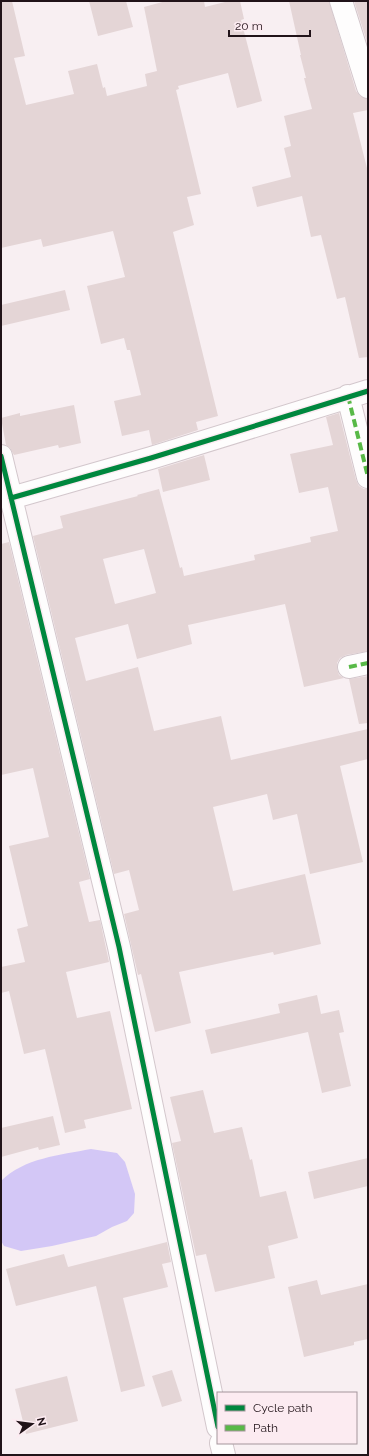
<svg xmlns="http://www.w3.org/2000/svg" width="369" height="1456" viewBox="0 0 369 1456" font-family="Raleway,sans-serif">
<style>
.water{fill:#d3c7f6}
.building{fill:#e4d5d6;fill-rule:evenodd}
.lines{fill:none;stroke-linecap:round;stroke-linejoin:round}
.street-casing{stroke:#d3c7cc;stroke-width:24}
.street{stroke:#fefdfd;stroke-width:22}
.quiet{stroke:#58b947;stroke-width:4;stroke-dasharray:8 4;stroke-linecap:butt}
.cycleway-casing{stroke:#fcebf1;stroke-width:8}
.cycleway{stroke:#00873e;stroke-width:5}
</style>
<rect width="100%" height="100%" fill="#f8eff2"/>
<path class="water" d="M91 1149 117 1153 125 1162 135 1194 134 1213 127 1221 112 1227 96 1236 52 1246 21 1251 4 1246 1 1241V1181C24 1158 60 1155 91 1149Z"/>
<path class="building" d="M1 1H12L25 56 14 58 26 105 74 94 68 71 97 64 103 88 105 87 107 96 147 86 145 74 157 71 144 7 166 1H204L205 7 229 1H240L244 19 241 20 262 101 237 108 228 73 178 86 179 89 176 90 201 194 187 197 194 225 173 232 218 416 196 422 198 430 152 445 149 430 122 436 114 401 141 395 130 350H127L124 338 101 344 87 286 125 277 113 231 43 247 41 239 1 248Z
M89 1H126L133 27 98 36Z
M289 1H329L356 91 360 96 368 99V110L353 113 368 172V357L359 358 345 297 337 299 321 235 311 237 302 196 257 207 252 187 291 177 284 148 291 146 284 116 312 109 304 78H306L300 55H301Z
M354 1H368V45Z
M65 290 70 310 1 326V305Z
M74 405 81 443 59 448 58 445 14 455 10 448 6 445 1 418 20 413V416Z
M339 413 356 480 359 486 364 489H368V651L346 655 340 658 337 663V669L339 675 344 678 304 687 285 604 188 625 192 644 137 659 128 624 75 638 86 681 138 667 154 731 221 716 231 760 368 729V759L340 766 363 862 310 874 297 814 273 820 267 794 213 807 233 891 305 874 321 944 274 955 273 952 179 972 191 1023 155 1032 141 974 138 975 124 914 139 910 129 870 114 874 33 536 63 528 60 516 138 496 137 495 159 489 180 568 182 567 184 576 255 560 254 555 311 542 310 537 338 531 328 487 299 493 290 454 333 445 326 417ZM144 549 156 593 115 604 103 559Z
M204 455 210 480 163 492 158 469Z
M9 542 90 879 79 882 89 922 100 920 109 962 66 972 77 1018 110 1011 132 1109 84 1120 86 1128 65 1133 45 1049 24 1054 9 991 1 993V967L25 962 17 929 28 926 9 846 49 837 33 768 1 775V544Z
M368 676V723L359 724 349 679Z
M317 995 321 1014 339 1010 344 1032 339 1033 351 1086 322 1093 308 1032 211 1054 205 1030 280 1013 278 1004Z
M203 1090 214 1133 242 1127 250 1160 252 1159 260 1197 286 1191 298 1238 268 1246 275 1278 215 1292 206 1254 196 1256 172 1143 181 1141 170 1097Z
M53 1116 60 1145 39 1150 38 1147 1 1157V1128Z
M368 1158V1186L314 1199 308 1172Z
M167 1242 171 1262 162 1264 168 1287 123 1298 145 1386 121 1392 96 1286 16 1306 6 1269 64 1254 68 1267Z
M317 1280 321 1295 368 1284V1339L354 1342V1345L304 1357 288 1287Z
M172 1370 182 1401 162 1407 152 1376Z
M67 1376 78 1421 26 1434 15 1389Z"/>
<g class="lines">
<g class="street-casing">
<path id="street" d="M341 1 368 87
M348 396 368 477
M1 456 119 947 218 1427
M11 498 151 458 368 391
M349 667 368 663
M221 1443 224 1455"/>
</g>
<use href="#street" class="street"/>
<path class="quiet" d="M348 396 368 477
M349 667 368 663"/>
<g class="cycleway-casing">
<path id="cycleway" d="M1 456 119 947 218 1427
M11 498 151 458 368 391"/>
</g>
<use href="#cycleway" class="cycleway"/>
</g>
<rect width="369" height="1456" fill="none" stroke="#211319" stroke-width="4"/>
<rect x="217" y="1392" width="140" height="52" fill="#fcebf1" stroke="#a4959b"/>
<rect x="225" y="1405" width="20" height="6" fill="#00873e" stroke="#a4959b"/>
<text x="253" y="1412" font-size="12" fill="#211319">Cycle path</text>
<rect x="225" y="1425" width="20" height="6" fill="#58b947" stroke="#a4959b"/>
<text x="253" y="1432" font-size="12" fill="#211319">Path</text>
<g transform="translate(32 1424) rotate(76)" stroke="#fcebf1" stroke-width="3" paint-order="stroke">
<path d="M0-3L7 15L0 10L-7 15Z" fill="#211319"/>
<text y="-6" font-size="11" font-weight="bold" text-anchor="middle" fill="#211319">N</text>
</g>
<path d="M229 30v6h81v-6" fill="none" stroke="#211319" stroke-width="2"/>
<text x="235" y="30" font-size="12" fill="#211319" stroke="#fcebf1" stroke-width="3" paint-order="stroke">20 m</text>
</svg>
